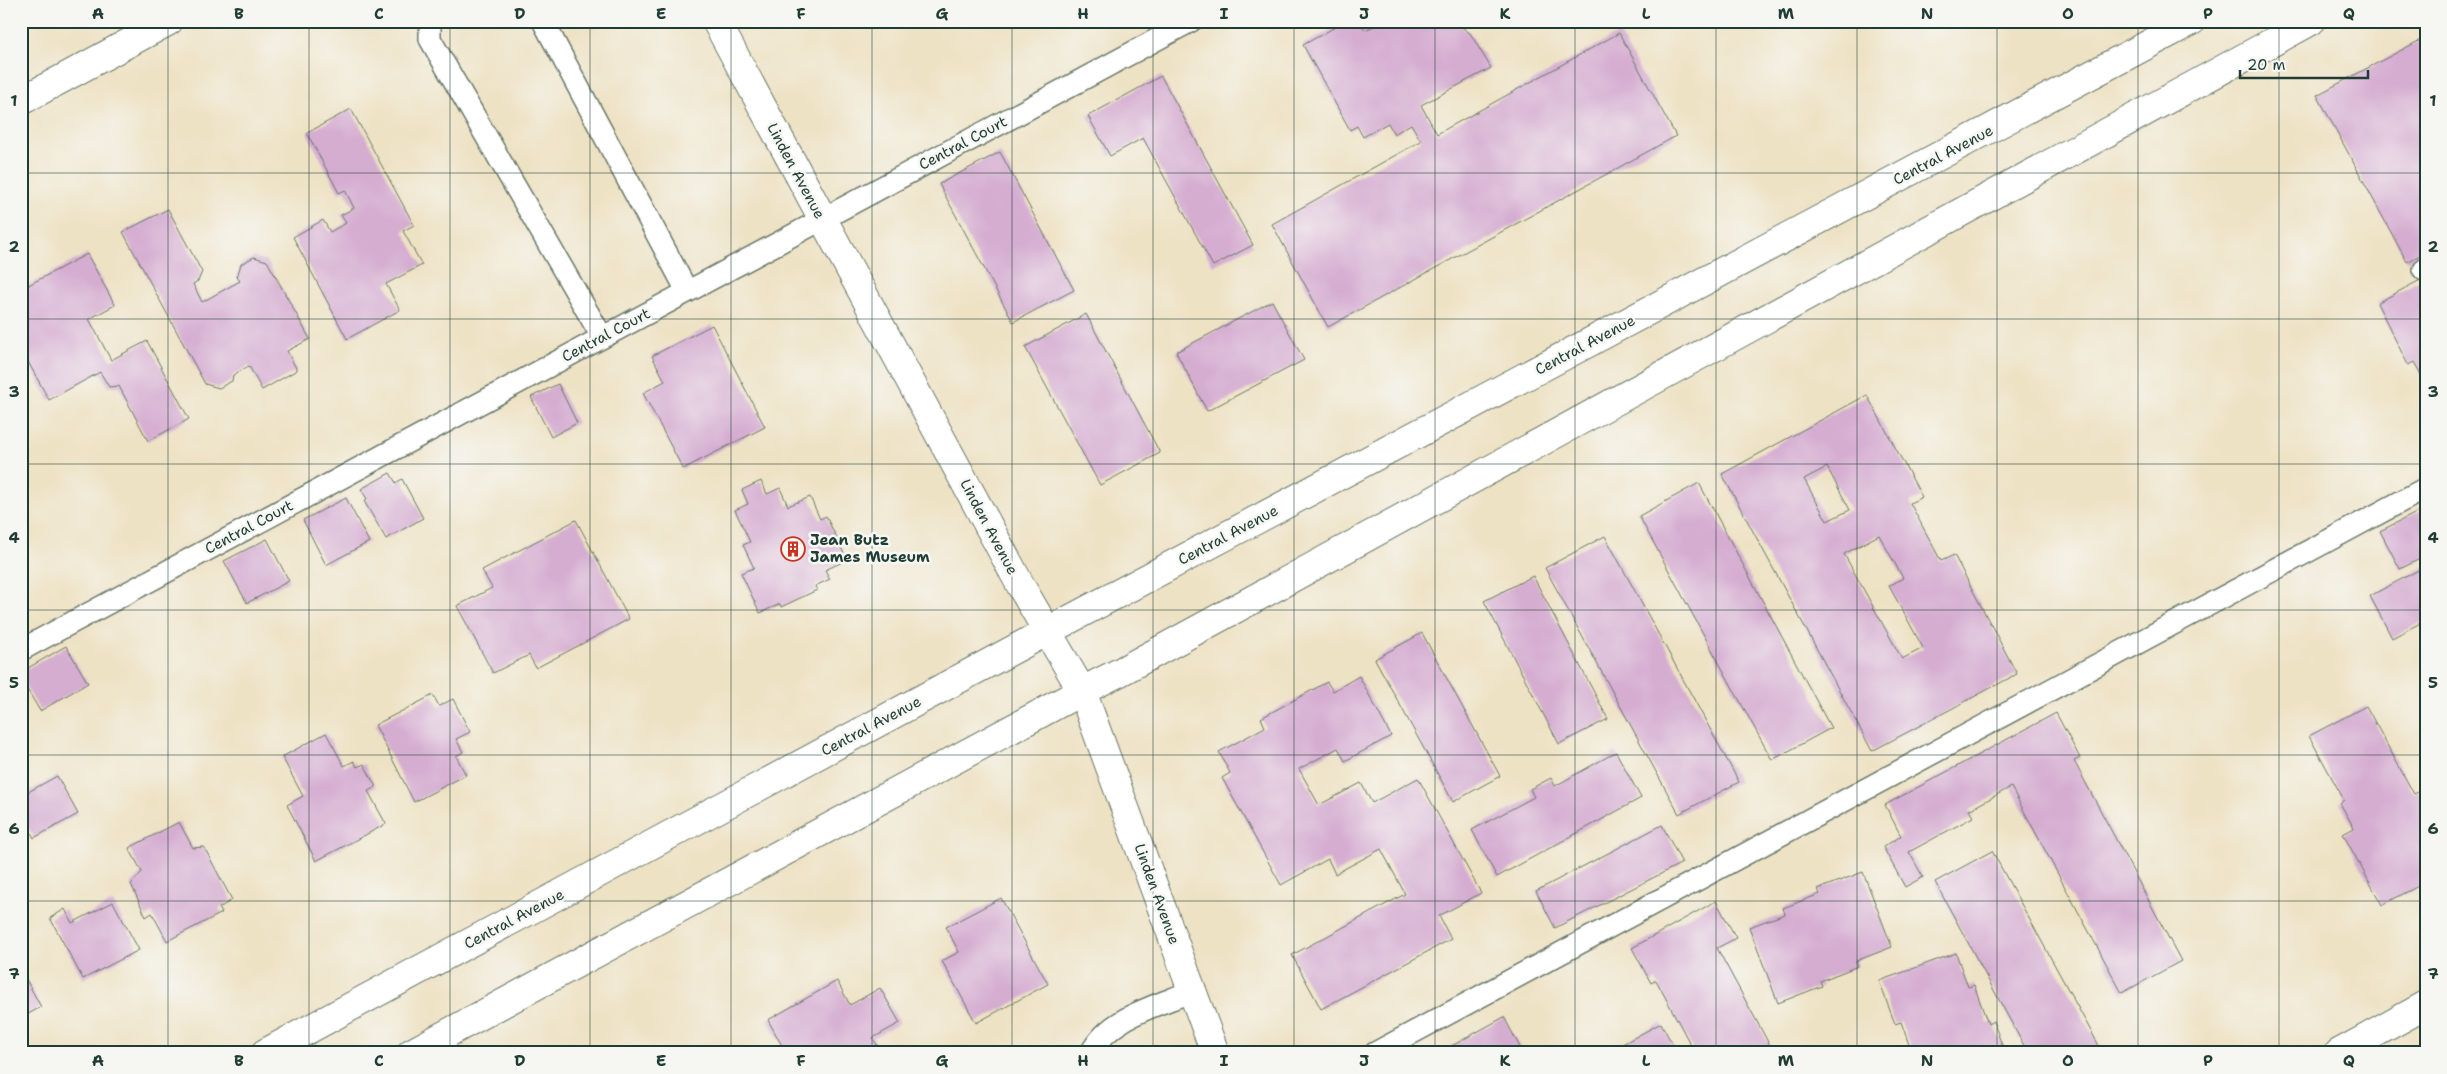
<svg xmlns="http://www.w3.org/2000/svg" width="2447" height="1074" viewBox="0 0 2447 1074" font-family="'Shantell Sans',sans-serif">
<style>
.building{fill:#d5add1;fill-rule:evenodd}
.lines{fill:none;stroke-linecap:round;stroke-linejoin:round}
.lane-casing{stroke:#677766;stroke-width:24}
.street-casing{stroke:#677766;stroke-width:30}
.lane{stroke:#fff;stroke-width:21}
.street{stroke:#fff;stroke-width:28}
.grid{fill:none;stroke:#1f3d34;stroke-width:1;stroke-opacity:0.55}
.labels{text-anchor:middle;stroke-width:5;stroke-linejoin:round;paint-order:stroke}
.street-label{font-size:15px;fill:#1f3d34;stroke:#f6f6f2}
.poi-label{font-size:15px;font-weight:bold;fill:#1f3d34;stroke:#f6f6f2;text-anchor:start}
.neatline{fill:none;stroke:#1f3d34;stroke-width:2}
.grid-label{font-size:16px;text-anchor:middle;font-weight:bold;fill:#1f3d34}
</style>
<rect width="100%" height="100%" fill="#f6f6f2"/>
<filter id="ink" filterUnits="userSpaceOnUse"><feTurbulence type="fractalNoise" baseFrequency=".02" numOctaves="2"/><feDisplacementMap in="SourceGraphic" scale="10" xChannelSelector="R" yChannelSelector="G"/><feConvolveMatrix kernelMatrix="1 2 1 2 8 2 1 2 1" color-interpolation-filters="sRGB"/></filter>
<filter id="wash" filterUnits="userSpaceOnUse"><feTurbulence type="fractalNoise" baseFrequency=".0096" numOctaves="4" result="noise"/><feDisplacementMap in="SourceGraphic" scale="20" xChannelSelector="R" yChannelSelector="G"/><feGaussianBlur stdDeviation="1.12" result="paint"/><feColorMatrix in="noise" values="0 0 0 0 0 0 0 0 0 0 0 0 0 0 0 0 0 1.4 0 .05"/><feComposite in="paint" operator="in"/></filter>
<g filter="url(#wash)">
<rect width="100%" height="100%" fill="#eee2c4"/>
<g id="blocks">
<path class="building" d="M1346 21H1360L1365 30 1385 21H1453L1470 33 1491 68 1421 105 1437 134 1619 33 1676 136 1328 327 1272 224 1421 141 1411 124 1394 134 1388 123 1363 137 1357 126 1350 130 1303 45Z
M2426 37V252L2407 262 2317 95Z
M1161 76 1253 245 1213 266 1143 138 1110 156 1088 116Z
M351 109 414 225 403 231 422 265 386 284 400 310 347 339 293 237 323 220 330 232 346 223 341 215 354 208 345 190 339 193 307 133Z
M1000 152 1074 290 1013 322 939 184Z
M168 209 202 272 198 281 193 284 202 302 240 281 237 277 241 264 254 257 267 261 310 339 287 351 297 370 262 390 249 366 233 375 232 381 219 388 205 384 123 232Z
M87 254 115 305 89 319 111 360 147 341 189 419 148 441 119 386 109 387 100 372 49 400 21 349V329L28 325 21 312V289Z
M2426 277V383L2414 362 2408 365 2377 303Z
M1272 301 1304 360 1207 411 1176 352Z
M1086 314 1160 453 1100 485 1025 347Z
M712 325 765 427 683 469 643 393 665 381 652 356Z
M558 384 577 423 551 437 531 397Z
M1867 395 1922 497 1910 503 1941 561 1954 555 2017 674 1872 751 1722 474ZM1827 467 1850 510 1827 521 1804 479ZM1879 535 1903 578 1889 586 1923 648 1902 659 1844 554Z
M390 473 396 483 402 479 423 518 386 539 364 501 367 499 361 489Z
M761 481 767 494 780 488 788 506 810 497 820 519 826 516 847 560 825 570 830 579 815 586 817 590 781 607 780 604 760 613 741 573 754 568 743 545 750 542 735 510 748 504 742 490Z
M1699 483 1831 728 1772 760 1639 516Z
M346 498 369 542 326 565 303 520Z
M2426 508V556L2400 569 2380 531Z
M576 520 629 619 536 668 529 655 493 673 457 606 492 588 482 570Z
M1605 536 1739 782 1679 814 1545 568Z
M267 539 289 581 247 603 224 561Z
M2426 566V620L2392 638 2370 596Z
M1533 576 1608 719 1559 744 1484 601Z
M1422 633 1500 776 1453 802 1375 659Z
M66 646 88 683 40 711 21 679V672Z
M1359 676 1391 736 1345 761 1338 748 1299 769 1319 805 1361 783 1372 803 1418 778 1481 893 1439 916 1451 939 1321 1009 1292 955 1405 894 1381 849 1335 874 1328 859 1281 885 1222 778 1230 773 1219 752 1265 727 1261 718 1327 682 1333 691Z
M433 695 439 706 453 699 470 732 456 739 463 752 456 756 466 775 414 802 375 725Z
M2366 706 2414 794 2426 788V882L2382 905 2343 834 2354 828 2340 803 2344 800 2309 736Z
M2056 713 2080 758 2074 761 2181 961 2122 993 2011 787 1969 810 1973 817 1909 852 1923 877 1905 887 1883 847 1901 836 1885 805Z
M326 733 344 766 354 761 357 767 364 764 376 787 368 791 386 824 316 861 287 805 303 796 282 757Z
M1616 752 1641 798 1497 877 1472 830 1534 797 1530 789 1551 778 1555 786Z
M57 776 78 814 34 838 21 815V796Z
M179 822 193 848 204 847 232 900 219 908 222 913 167 941 152 913 146 917 131 884 142 872 129 848Z
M1662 825 1682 863 1555 928 1536 891Z
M1992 851 2103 1053H2028L1935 882Z
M1863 872 1892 947 1856 961 1858 966 1820 981 1822 986 1778 1003 1749 927 1785 914 1783 908 1820 894 1818 889Z
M1001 898 1048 984 976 1023 942 961 959 952 946 927Z
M1716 901 1736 938 1717 948 1774 1053H1695L1656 980 1651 983 1632 948Z
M113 902 139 950 83 979 50 918 65 909 72 923Z
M1956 953 1968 987 1974 985 1988 1024 1993 1021 2005 1053H1912L1901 1022 1895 1024 1879 981Z
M21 970 41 1007 21 1018Z
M837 981 850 1005 880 988 900 1023 873 1038 881 1053H786L768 1020Z
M1504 1017 1523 1053H1439Z
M1661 1023 1677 1053H1606Z
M712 1048 715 1053H704Z"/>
</g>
</g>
<g filter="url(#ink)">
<use href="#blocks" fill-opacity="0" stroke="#677766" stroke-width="1"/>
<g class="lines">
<g class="lane-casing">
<path id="lane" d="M430 21V39L602 337
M543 21 687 291
M2424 270 2426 269
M21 650 1191 21
M1091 1053C1110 1016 1157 1006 1192 991
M1375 1053 2426 488"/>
</g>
<g class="street-casing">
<path id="street" d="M716 21 1022 588 1082 691 1215 1053
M21 101 169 21
M265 1053 1046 632 2192 21
M411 1053 1082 691 1120 672 2311 21
M2339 1053 2426 1005"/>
</g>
<use href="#lane" class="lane"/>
<use href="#street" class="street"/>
</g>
</g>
<path class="grid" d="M168 21V1053M309 21V1053M450 21V1053M590 21V1053M731 21V1053M872 21V1053M1012 21V1053M1153 21V1053M1294 21V1053M1435 21V1053M1575 21V1053M1716 21V1053M1857 21V1053M1997 21V1053M2138 21V1053M2279 21V1053M21 173H2426M21 319H2426M21 464H2426M21 610H2426M21 755H2426M21 901H2426"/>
<defs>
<g id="building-ring" transform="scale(1.25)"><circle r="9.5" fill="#f6f6f2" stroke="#c8321e" stroke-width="1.5"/><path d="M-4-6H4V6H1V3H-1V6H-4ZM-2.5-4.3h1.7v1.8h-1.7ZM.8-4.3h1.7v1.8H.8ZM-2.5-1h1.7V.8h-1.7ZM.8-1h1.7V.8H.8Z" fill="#c8321e"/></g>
</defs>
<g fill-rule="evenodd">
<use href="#building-ring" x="793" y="549"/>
</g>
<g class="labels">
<g class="street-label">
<text transform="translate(963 143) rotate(-28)" y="5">Central Court</text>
<text transform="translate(1943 155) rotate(-28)" y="5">Central Avenue</text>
<text transform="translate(796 171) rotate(62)" y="5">Linden Avenue</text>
<text transform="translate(606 335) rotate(-28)" y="5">Central Court</text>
<text transform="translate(1585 345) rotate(-28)" y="5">Central Avenue</text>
<text transform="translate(249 527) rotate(-28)" y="5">Central Court</text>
<text transform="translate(989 527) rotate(62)" y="5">Linden Avenue</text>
<text transform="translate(1228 535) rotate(-28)" y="5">Central Avenue</text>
<text transform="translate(871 726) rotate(-28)" y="5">Central Avenue</text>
<text transform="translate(1157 894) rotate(70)" y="5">Linden Avenue</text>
<text transform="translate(514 919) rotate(-28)" y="5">Central Avenue</text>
</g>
<g class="poi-label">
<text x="810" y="545">Jean Butz<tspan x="810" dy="17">James Museum</tspan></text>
</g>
</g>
<rect width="2447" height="1074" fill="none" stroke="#f6f6f2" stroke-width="55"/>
<path d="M2240 70v8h128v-8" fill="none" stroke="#1f3d34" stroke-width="2.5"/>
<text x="2247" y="70" font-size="15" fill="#1f3d34" stroke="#f6f6f2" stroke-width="4" paint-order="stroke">20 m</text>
<rect x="28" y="28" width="2392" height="1018" class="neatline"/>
<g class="grid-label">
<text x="98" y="19">A</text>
<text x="239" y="19">B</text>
<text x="379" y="19">C</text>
<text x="520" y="19">D</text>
<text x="661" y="19">E</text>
<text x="801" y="19">F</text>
<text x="942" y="19">G</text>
<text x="1083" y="19">H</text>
<text x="1224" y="19">I</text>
<text x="1364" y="19">J</text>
<text x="1505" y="19">K</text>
<text x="1646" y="19">L</text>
<text x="1786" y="19">M</text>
<text x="1927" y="19">N</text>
<text x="2068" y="19">O</text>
<text x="2208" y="19">P</text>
<text x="2349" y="19">Q</text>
<text x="14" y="106">1</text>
<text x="2433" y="106">1</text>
<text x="14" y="252">2</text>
<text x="2433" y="252">2</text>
<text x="14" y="397">3</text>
<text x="2433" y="397">3</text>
<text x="14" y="543">4</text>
<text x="2433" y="543">4</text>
<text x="14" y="688">5</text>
<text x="2433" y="688">5</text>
<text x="14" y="834">6</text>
<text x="2433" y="834">6</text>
<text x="14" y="979">7</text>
<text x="2433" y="979">7</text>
<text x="98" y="1066">A</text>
<text x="239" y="1066">B</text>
<text x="379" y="1066">C</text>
<text x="520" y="1066">D</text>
<text x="661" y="1066">E</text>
<text x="801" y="1066">F</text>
<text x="942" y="1066">G</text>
<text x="1083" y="1066">H</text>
<text x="1224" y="1066">I</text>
<text x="1364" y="1066">J</text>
<text x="1505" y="1066">K</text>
<text x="1646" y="1066">L</text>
<text x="1786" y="1066">M</text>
<text x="1927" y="1066">N</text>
<text x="2068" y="1066">O</text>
<text x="2208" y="1066">P</text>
<text x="2349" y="1066">Q</text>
</g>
</svg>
